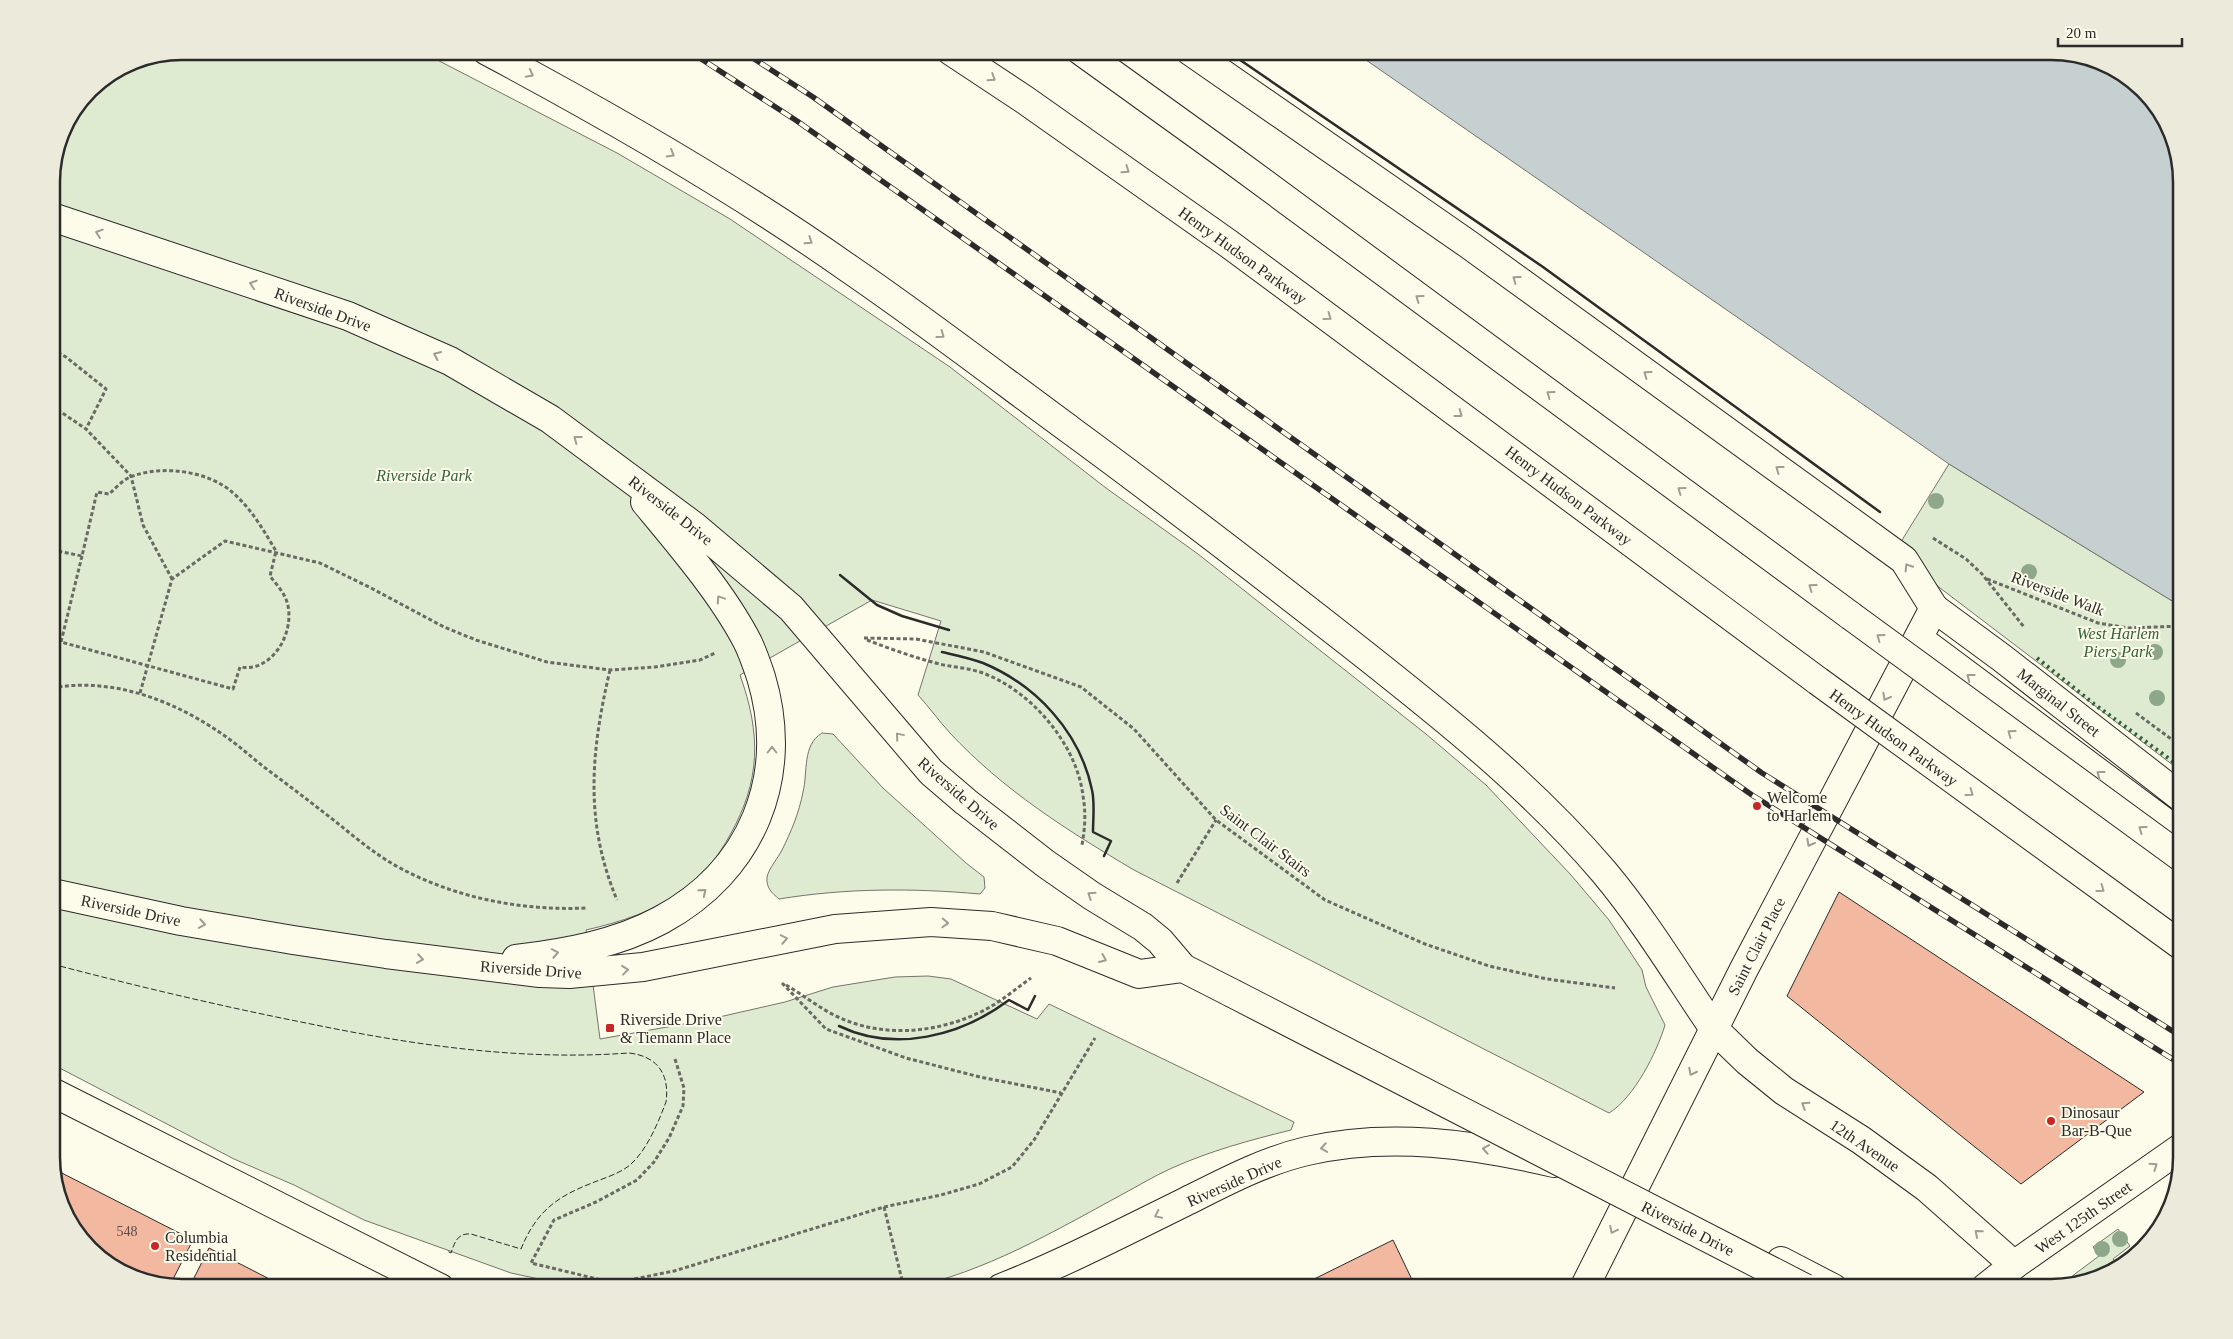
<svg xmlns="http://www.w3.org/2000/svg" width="2233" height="1339" viewBox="0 0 2233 1339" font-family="'Times New Roman',serif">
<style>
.green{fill:#deebd1;stroke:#74746e}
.water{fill:#c7d0d0;stroke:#74746e}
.building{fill:#f2b8a0;stroke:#2b2b2b}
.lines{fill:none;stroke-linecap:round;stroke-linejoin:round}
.minor-casing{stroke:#2b2b2b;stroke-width:30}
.major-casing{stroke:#2b2b2b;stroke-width:30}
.highway-casing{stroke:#2b2b2b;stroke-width:30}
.path{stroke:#6a6964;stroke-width:3;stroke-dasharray:4 2.5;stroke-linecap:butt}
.minor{stroke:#fdfbea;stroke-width:28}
.major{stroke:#fdfbea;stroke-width:28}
.highway{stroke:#fdfbea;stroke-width:28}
.rail-casing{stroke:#2b2b2b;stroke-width:5.5}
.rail{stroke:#fdfbea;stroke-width:4;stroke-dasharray:11;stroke-linecap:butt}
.major-bridge-casing{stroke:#2b2b2b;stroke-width:30;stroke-linecap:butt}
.highway-bridge-casing{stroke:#2b2b2b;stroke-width:30;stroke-linecap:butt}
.major-bridge{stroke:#fdfbea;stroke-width:28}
.highway-bridge{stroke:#fdfbea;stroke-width:28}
.hedge{stroke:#34623c;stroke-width:4;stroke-dasharray:2.5 4;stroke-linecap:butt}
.fence{stroke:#2b2b2b;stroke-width:1;stroke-dasharray:6 2.5;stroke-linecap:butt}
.wall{stroke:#2b2b2b;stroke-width:2.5}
.tree{fill:#8ea78a}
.oneway{stroke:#9e9d94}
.poi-dot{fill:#c62828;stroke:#fdfbea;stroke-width:2}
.labels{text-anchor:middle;stroke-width:4;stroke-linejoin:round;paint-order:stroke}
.number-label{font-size:14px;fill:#5d4e48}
.street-label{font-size:16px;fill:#2b2b2b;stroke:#fdfbea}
.park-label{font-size:16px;font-style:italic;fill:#34623c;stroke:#fdfbea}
.poi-label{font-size:16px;fill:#2b2b2b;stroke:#fdfbea;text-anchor:start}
.rim{fill:none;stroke:#2b2b2b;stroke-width:2.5}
</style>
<rect width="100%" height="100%" fill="#fdfbea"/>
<path class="green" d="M182 51H420L617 153 730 219 773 248 950 367 1106 488 1198 554 1426 734 1486 785 1571 875 1609 920 1642 970 1646 987 1665 1025C1657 1052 1634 1098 1609 1113L1134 870C1068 831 1003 790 950 733 939 721 929 707 918 695L941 621 872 600 740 675C761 734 761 780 730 835 719 855 703 877 684 890 655 911 621 922 586 930L600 1039 706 1020 785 1002 833 987 895 977 928 976 951 979 1037 1019 1049 1004 1294 1122 1291 1130C1250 1140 1210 1151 1172 1168 1154 1176 1138 1186 1121 1195 1053 1232 985 1272 909 1288H581L511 1273 364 1220 294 1185 234 1159 52 1064V174L61 132 90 89 132 61Z
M1949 464 2182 607V772L1894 553Z
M822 733 833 734 883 788 966 863 984 877 985 888 980 894C913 888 846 888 779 899 772 893 766 888 767 877 769 868 778 858 782 850 791 832 799 813 803 792 808 772 802 745 822 733Z
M2118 1229 2130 1246 2113 1259 2119 1266 2111 1272 2074 1282 2071 1277 2099 1256 2093 1247Z"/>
<path class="water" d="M1353 51H2051L2117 69 2164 116 2181 174 2182 607 1949 464Z"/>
<path class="building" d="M1839 892 2144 1092 2021 1184 1787 996Z
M52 1168 193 1240 170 1285 116 1270 100 1254 101 1252 96 1249 69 1223Z
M1393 1240 1416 1288H1296Z
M209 1248 287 1288H189Z"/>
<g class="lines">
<g class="minor-casing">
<path id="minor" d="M1714 1029 1747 1061 1784 1091 1861 1140 1927 1188 2014 1265
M52 1092 440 1288
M1781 1261 1833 1288
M1001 1288C1064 1263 1124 1232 1185 1202 1225 1182 1264 1161 1307 1151 1389 1132 1473 1144 1554 1163"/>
</g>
<g class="major-casing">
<path id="major" d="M52 217 348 316 450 361 550 419 694 526 791 608 931 772 966 802 1046 864 1092 896 1143 927 1160 941 1183 968 1232 993
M1918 638 2182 835
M52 893 181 921 293 940 386 954 540 973 569 974 643 967 835 929 931 922 992 926 1057 941 1139 974 1183 968
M516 959C565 953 617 944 661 920 752 871 791 777 761 677 757 665 752 650 746 639 721 592 679 543 645 502
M1584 1288 1744 969 1934 608 2002 658 2182 798
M1985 1288 2014 1265 2182 1147"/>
</g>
<g class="highway-casing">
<path id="highway" d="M487 51C611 117 733 187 848 268 924 320 998 377 1073 432 1167 501 1259 572 1351 644 1440 714 1531 786 1604 872 1645 921 1678 976 1714 1029
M951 51 1025 100 1229 244 1818 681
M1081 51 1231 159 1851 616
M1190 51 1468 244 1904 560 1934 608"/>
</g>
<path class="path" d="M52 349 66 357 106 389 86 429
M52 406 86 429 131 476 143 525 172 579
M52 498 55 499 52 515
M1933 538 1966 559 1982 574 2024 627
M52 550 82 556 97 492 109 494C116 488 123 479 133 476 163 465 208 471 232 492 251 508 264 531 276 551L270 576C276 584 284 592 287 602 296 631 273 673 240 667L233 689 61 642 82 556
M1987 579 2098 623 2128 628 2182 626
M864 638 916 639 984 652 1081 687 1134 729 1216 820 1325 900 1425 944 1489 966 1547 979 1615 988
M867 640C888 648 910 656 932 662 948 667 964 667 980 672 1030 689 1077 744 1083 796 1086 813 1085 828 1082 845
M610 670C591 751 584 821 617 900
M52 688C112 677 173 700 222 734 237 744 250 756 264 767 288 785 312 803 336 822 356 838 377 856 400 868 456 898 522 911 586 908
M140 693 172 579 225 541 320 563 371 588 444 627 476 640 547 662 610 670 655 667 700 660 715 653
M2136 713 2182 747
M1177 883 1216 820
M782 983 826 1029 906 1058 980 1077 1061 1093
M786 985C805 996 824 1012 845 1020 892 1039 947 1031 990 1007 1004 999 1017 988 1031 978
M675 1059 684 1088 683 1106 669 1138 654 1162 637 1180 596 1202 554 1220 531 1263 614 1283 674 1271 884 1207 941 1195 979 1184 1012 1167 1034 1140 1095 1038
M884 1207 904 1288"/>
<use href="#minor" class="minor"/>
<use href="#major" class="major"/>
<use href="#highway" class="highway"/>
<g class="rail-casing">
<path id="rail" d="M689 51 797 121 1752 795 2182 1065
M742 51 813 97 1762 773 2182 1037"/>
</g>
<use href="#rail" class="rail"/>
<g class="major-bridge-casing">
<path id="major-bridge" d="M1232 993 1805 1288"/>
</g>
<g class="highway-bridge-casing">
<path id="highway-bridge" d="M1851 616 2182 858
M1818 681 2182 946"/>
</g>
<use href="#major-bridge" class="major-bridge"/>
<use href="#highway-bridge" class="highway-bridge"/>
<path class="hedge" d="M2037 658 2094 704 2182 768"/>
<path class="fence" d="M52 964C136 986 220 1006 306 1023 413 1045 520 1061 629 1053 657 1056 670 1074 666 1102 658 1123 647 1150 630 1165 619 1174 604 1178 592 1183 556 1197 536 1212 521 1249L471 1234C458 1233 455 1241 451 1253L447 1251"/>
<path class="wall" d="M1227 51 1543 267 1880 512
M840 575 877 605 902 616 949 630
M942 652C955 655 970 658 983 663 1036 685 1080 732 1092 790 1095 803 1093 818 1093 832L1111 841 1104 856
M839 1026C895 1053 961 1036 1009 1000L1028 1010 1035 996"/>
</g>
<g class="tree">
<circle cx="1936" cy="501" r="8"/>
<circle cx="2029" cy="572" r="8"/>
<circle cx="2155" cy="652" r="8"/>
<circle cx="2118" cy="660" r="8"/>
<circle cx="2157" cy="698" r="8"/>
<circle cx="2120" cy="1239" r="8"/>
<circle cx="2102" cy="1249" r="8"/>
</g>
<defs><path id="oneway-chevron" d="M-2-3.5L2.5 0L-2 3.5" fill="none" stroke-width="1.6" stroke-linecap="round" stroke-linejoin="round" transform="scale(1.25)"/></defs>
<g class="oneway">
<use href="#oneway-chevron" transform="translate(530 74) rotate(28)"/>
<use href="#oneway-chevron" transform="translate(992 78) rotate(33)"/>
<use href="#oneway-chevron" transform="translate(671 154) rotate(31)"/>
<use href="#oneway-chevron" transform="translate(1126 170) rotate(35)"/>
<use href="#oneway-chevron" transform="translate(99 233) rotate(-161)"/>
<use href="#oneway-chevron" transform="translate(809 241) rotate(34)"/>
<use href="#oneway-chevron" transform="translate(1516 279) rotate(-144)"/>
<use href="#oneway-chevron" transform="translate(253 284) rotate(-161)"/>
<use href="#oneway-chevron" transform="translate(1419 298) rotate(-144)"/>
<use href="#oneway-chevron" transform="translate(1328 317) rotate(36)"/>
<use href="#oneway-chevron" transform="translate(941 335) rotate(36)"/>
<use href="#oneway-chevron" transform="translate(437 355) rotate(-155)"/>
<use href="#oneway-chevron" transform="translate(1647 374) rotate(-144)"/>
<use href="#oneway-chevron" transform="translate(1550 394) rotate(-144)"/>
<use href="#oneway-chevron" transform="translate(1459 414) rotate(37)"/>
<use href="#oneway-chevron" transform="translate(577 439) rotate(-143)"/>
<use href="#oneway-chevron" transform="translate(1779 469) rotate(-144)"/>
<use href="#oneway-chevron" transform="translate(1681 490) rotate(-144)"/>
<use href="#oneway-chevron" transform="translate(1908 567) rotate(-122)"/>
<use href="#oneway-chevron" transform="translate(1812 587) rotate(-144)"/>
<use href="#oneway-chevron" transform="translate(720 599) rotate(-124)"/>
<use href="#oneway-chevron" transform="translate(1880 637) rotate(-144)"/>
<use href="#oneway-chevron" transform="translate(1970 677) rotate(-143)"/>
<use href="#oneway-chevron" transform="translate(1886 697) rotate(118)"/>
<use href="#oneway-chevron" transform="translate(2011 733) rotate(-144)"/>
<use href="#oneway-chevron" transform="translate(899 736) rotate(-130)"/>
<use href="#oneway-chevron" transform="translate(772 750) rotate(-90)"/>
<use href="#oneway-chevron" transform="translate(2100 774) rotate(-143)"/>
<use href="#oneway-chevron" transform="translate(1970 793) rotate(36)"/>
<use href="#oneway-chevron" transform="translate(2142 829) rotate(-144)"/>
<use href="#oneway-chevron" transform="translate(1810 843) rotate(118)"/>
<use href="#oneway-chevron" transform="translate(2101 889) rotate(36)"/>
<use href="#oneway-chevron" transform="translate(703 892) rotate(-39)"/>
<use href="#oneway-chevron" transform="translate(1091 895) rotate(-146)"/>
<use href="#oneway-chevron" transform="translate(945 923) rotate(2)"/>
<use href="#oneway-chevron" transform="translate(202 924) rotate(10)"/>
<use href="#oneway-chevron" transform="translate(784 939) rotate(-11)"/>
<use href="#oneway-chevron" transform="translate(555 953) rotate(-11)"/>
<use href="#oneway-chevron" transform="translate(420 959) rotate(8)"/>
<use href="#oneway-chevron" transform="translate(1103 959) rotate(23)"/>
<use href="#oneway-chevron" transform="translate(625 970) rotate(-7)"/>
<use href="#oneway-chevron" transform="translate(1692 1072) rotate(117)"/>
<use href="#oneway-chevron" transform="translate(1805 1105) rotate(-147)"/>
<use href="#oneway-chevron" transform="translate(1324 1148) rotate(171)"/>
<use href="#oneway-chevron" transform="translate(1486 1149) rotate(-170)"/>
<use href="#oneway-chevron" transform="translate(2154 1166) rotate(-35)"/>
<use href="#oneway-chevron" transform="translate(1158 1215) rotate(154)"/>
<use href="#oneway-chevron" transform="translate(1613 1230) rotate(116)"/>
<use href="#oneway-chevron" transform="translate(1978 1233) rotate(-139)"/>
</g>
<g class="poi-dot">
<circle cx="1757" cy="806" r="5"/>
<rect x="605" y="1023" width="10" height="10" rx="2.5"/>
<circle cx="2051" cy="1121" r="5"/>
<circle cx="155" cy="1246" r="5"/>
</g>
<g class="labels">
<g class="number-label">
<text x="127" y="1236">548</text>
</g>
<g class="street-label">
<text transform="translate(1243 255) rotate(36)" y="6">Henry Hudson Parkway</text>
<text transform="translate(323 309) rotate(20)" y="6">Riverside Drive</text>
<text transform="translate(1569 495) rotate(37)" y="6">Henry Hudson Parkway</text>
<text transform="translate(671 510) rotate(38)" y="6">Riverside Drive</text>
<text transform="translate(2058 593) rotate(21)" y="6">Riverside Walk</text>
<text transform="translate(2059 702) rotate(38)" y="6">Marginal Street</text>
<text transform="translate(1894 737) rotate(36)" y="6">Henry Hudson Parkway</text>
<text transform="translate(959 793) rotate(41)" y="6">Riverside Drive</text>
<text transform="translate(1266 840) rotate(37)" y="6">Saint Clair Stairs</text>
<text transform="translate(131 910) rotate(12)" y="6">Riverside Drive</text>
<text transform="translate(1756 946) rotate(-63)" y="6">Saint Clair Place</text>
<text transform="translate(531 969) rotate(4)" y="6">Riverside Drive</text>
<text transform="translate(1865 1145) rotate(34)" y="6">12th Avenue</text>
<text transform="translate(1234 1181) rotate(-24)" y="6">Riverside Drive</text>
<text transform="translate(2083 1217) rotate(-35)" y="6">West 125th Street</text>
<text transform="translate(1688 1228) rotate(27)" y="6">Riverside Drive</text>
</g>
<g class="park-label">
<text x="424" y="481">Riverside Park</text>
<text x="2118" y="639">West Harlem<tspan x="2118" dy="18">Piers Park</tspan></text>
</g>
<g class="poi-label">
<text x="1767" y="803">Welcome<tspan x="1767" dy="18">to Harlem</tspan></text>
<text x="620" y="1025">Riverside Drive<tspan x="620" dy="18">&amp; Tiemann Place</tspan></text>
<text x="2061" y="1118">Dinosaur<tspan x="2061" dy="18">Bar-B-Que</tspan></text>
<text x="165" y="1243">Columbia<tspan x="165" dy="18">Residential</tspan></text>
</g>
</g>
<path d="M0 0H2233V1339H0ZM182 60H2051A122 122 0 0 1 2173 182V1157A122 122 0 0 1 2051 1279H182A122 122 0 0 1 60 1157V182A122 122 0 0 1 182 60Z" fill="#eceadb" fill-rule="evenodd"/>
<path class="rim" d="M182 60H2051A122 122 0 0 1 2173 182V1157A122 122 0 0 1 2051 1279H182A122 122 0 0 1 60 1157V182A122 122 0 0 1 182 60Z"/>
<path d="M2058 38v8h124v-8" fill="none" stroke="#2b2b2b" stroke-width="2.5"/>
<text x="2066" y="38" font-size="15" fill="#2b2b2b" stroke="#fdfbea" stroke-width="4" paint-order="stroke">20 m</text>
</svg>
